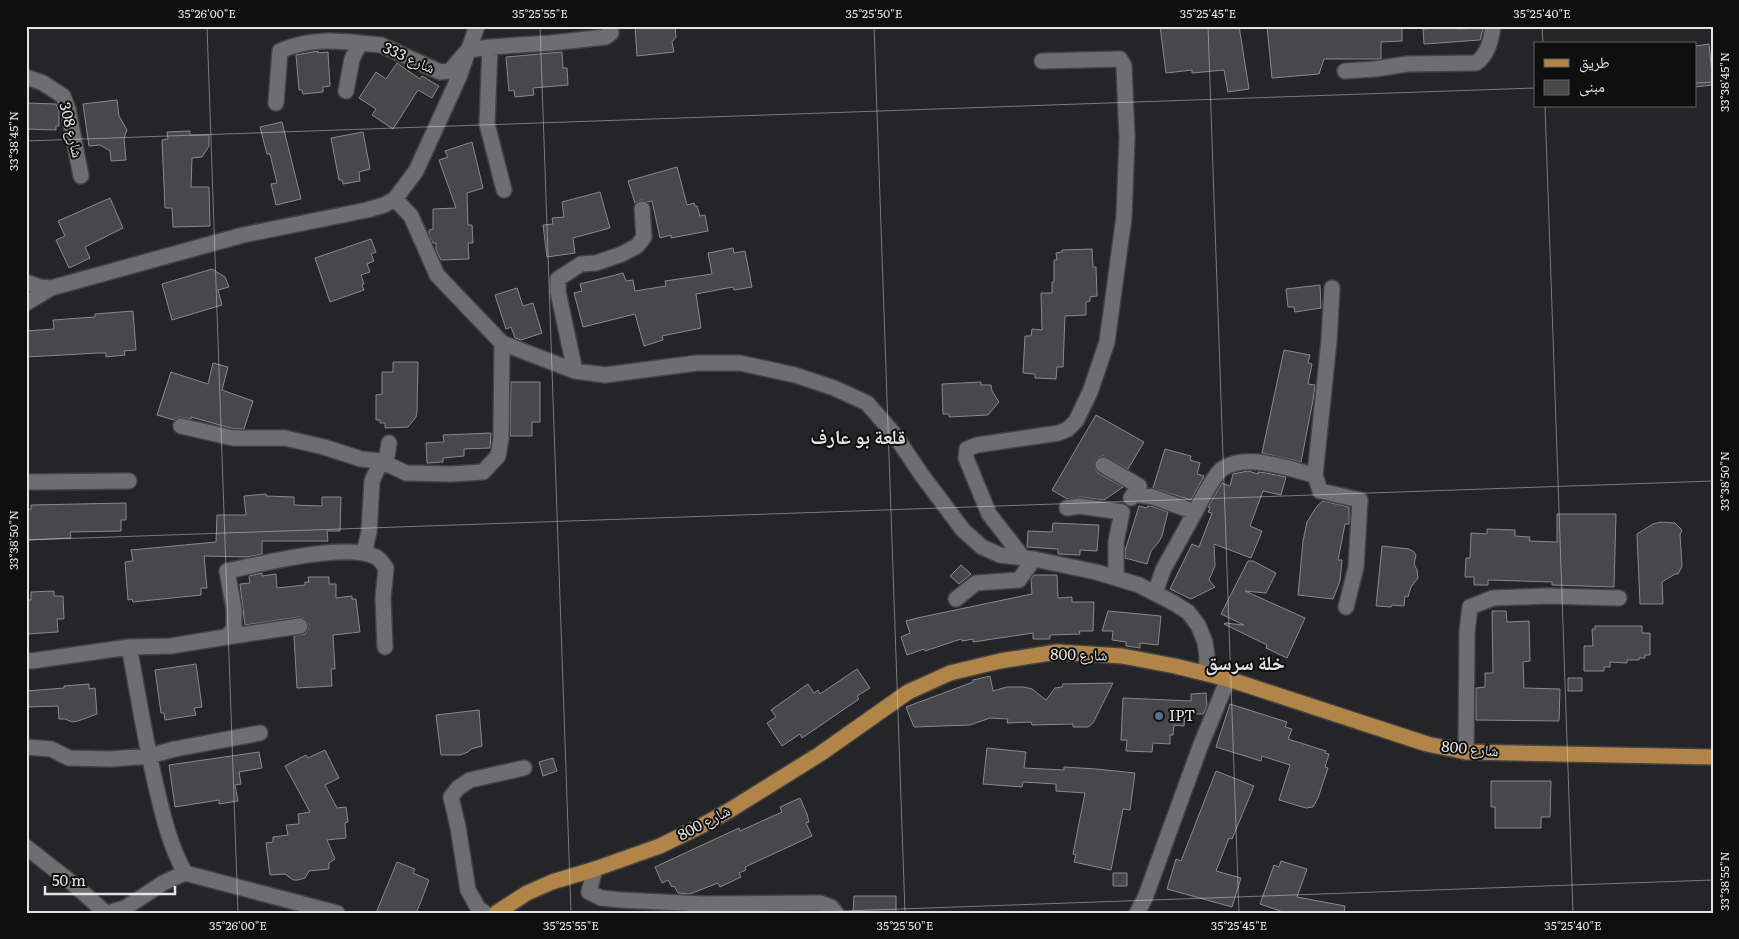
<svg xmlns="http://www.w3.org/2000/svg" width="1739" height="939" viewBox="0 0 1739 939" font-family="Literata,'Noto Naskh Arabic',serif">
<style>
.building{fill:#48484b;stroke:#89898d}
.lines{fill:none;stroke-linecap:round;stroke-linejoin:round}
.minor-casing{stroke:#424144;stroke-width:18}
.major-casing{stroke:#424144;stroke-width:18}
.minor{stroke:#6e6e71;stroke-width:15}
.major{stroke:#b18448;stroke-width:15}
.ticks{fill:none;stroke:#e3e3e5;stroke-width:1;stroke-opacity:0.45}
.service-dot{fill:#5c6f8a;stroke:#0f0f10;stroke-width:2}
.labels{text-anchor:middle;stroke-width:4;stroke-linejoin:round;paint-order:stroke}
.street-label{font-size:15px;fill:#e3e3e5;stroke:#0f0f10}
.poi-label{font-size:15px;fill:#e3e3e5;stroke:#0f0f10;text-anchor:start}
.district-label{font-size:20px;font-weight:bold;fill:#e3e3e5;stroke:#0f0f10}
.neatline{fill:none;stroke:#e3e3e5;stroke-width:2}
.ticks-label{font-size:12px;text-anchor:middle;fill:#e3e3e5}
</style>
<rect width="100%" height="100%" fill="#252528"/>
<path class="building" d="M635 26H675L676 37 672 42 674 52 637 56Z
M1160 26H1239L1249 89 1228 92 1224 70 1192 73V70L1166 73Z
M1267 26H1402V41L1381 42V59H1324L1319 74 1272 78Z
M1439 26H1457V29L1483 28 1480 40 1424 44 1423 29 1439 28Z
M1709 44 1713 85 1695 87V46Z
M318 51V53L328 52 330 86 323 87V92L303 94 302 90H299L296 55Z
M562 52 563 68H567L568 85 533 88 534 95 515 97 514 90 509 91 506 57Z
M397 63 420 79 422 76 439 86 432 98 418 90 393 129 372 115 376 109 359 98 376 72 386 79Z
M117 100 119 116 127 130 124 138 126 160 111 161 110 151 100 145 89 146 83 104Z
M26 103 56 104 59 111V126H56V130L26 129Z
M282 122 301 199 276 205 271 184 277 183 270 154H267L260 127Z
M190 131V135H209V146L202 157 192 158 191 187H209L210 226 173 227 172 208H165L162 140 168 139 167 132Z
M363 132 370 169 359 172 360 181 343 184 342 180H339L331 138Z
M472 142 483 188 467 193 468 225H472L473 243H468L469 259 441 260 436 250V243H433L429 235V230L433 229V209L456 208 439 160 448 157 445 151Z
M677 167 687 205 694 203 695 206H697L700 216 705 215 708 231 671 238V235L660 238 652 201 648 202 641 200 635 203 628 181Z
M600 192 610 228 573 238 575 253 547 257 543 225 553 224 552 218 564 217 562 202Z
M110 198 123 228 85 247 90 258 69 268 56 240 65 236 58 221Z
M371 239 376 252 371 254 374 261 367 264 370 272 361 275 364 284 362 285 364 290 330 302 315 258Z
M733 248 734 253 745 251 752 287 734 290 733 287 696 294 701 328 662 336 663 340 644 346 635 314 583 327 574 293 582 291 580 284 623 273 626 281 633 280 635 291 666 286 665 281 712 274 708 253Z
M1092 249 1093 267H1096L1097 296 1090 297V301L1086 302V315L1065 316 1063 367H1057L1056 379 1035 378V374L1023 373 1025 336H1031L1032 329 1042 330 1041 293H1052V282H1054V260H1057L1056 253 1062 252V250Z
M212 269 225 277 229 287 218 290 222 305 172 320 162 284Z
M1320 285 1321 308 1295 312 1294 307H1288L1286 289Z
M517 288 523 306 533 303 542 333 521 340 515 338 511 327 506 329 495 295Z
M133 311 136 350 124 351 125 355 106 357V353H98L26 357V331L54 329 53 320 95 317V314Z
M1284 350 1310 355 1308 363 1312 364 1308 384 1315 385 1313 400 1301 462 1262 453Z
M393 362H418L417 411 416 417 408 427 385 428V423H380V420H376V395L382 394V372H393Z
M213 363 228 367 222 390 253 401 244 429H234L191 417V419L179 417 174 420 157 415 171 372 208 384Z
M511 382H540V422H532V436H510Z
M981 382V385H991L992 391 999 402 988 415 949 417V414H943L942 384Z
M1096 415 1144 442 1128 469 1104 456 1099 457 1095 461V469L1098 473 1123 487 1104 500 1080 497 1067 499 1052 490Z
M491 433 490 448 464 449V456L443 458V462L427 463 426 443 444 442 443 435Z
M1165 449 1191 456 1190 460 1200 463 1197 474 1204 476 1191 500 1153 488Z
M1248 471 1258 474V472L1266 473 1286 477 1281 495 1263 491 1250 526 1262 531 1251 558 1214 544 1215 566 1209 580 1215 587 1191 599 1170 589 1192 544 1199 547 1212 513 1208 512 1210 508 1208 507 1222 483 1230 486 1233 474Z
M266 494V496L294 497V505L322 506V497H341L340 531H327L328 541H262V554L247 557 204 556 207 588H201V595L133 602 132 599 128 600 125 562 133 561 131 550 216 542 217 515H246L244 496Z
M1323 501 1349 507V524H1345L1338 560H1342L1340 581 1333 599 1298 595 1303 541 1307 522 1317 506Z
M126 503V520H121V531L70 532 71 538 26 540V510L31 509V505Z
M1139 506 1147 508 1148 506H1151L1168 512 1162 536 1158 543 1151 551 1147 564 1125 558V551Z
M1557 514H1616L1614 587 1552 585V582L1488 580V585H1474V577H1465L1466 558H1470L1471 533 1487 534V529L1515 530V536L1530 537 1529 541 1557 542Z
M1661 522 1675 523 1682 530 1680 535 1682 566 1678 574H1675L1662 582 1663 604H1640L1637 534 1653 524Z
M1053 523 1099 525 1097 551 1080 550V555L1058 554V549L1027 547 1028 531 1052 532Z
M1382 546 1409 549 1414 552 1416 555 1414 564 1417 570 1418 578 1411 587 1408 597 1405 596 1404 606 1392 605 1391 607 1376 606Z
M1248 561H1253L1276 573 1266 593 1245 591 1305 618 1287 658 1266 648 1267 645 1224 624 1225 623 1244 625 1221 614Z
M961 565 971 574 959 584 950 576Z
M262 573V576L276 574 277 588 305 585V582H309L308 577H329V584H336V598L352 596V599H356L360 632 333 635 335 669H331L332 686 297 688 294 636 305 634 308 630 309 624 304 618 299 617 245 625 240 584 250 583 249 576Z
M1034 575H1057L1058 598 1072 597V602H1094L1093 631H1079L1080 634 1050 635V639H1033V633L973 642V639L962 641 961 639 925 651 924 649 907 655 901 637 910 633 906 621 917 618 1032 594 1031 579Z
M54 591V596H63L64 619H57L58 632 27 634 26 600H31V592Z
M1108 611 1161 616 1158 645 1140 643V648L1126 646V642L1112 640 1113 631H1102Z
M1492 611H1506L1507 622 1529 621 1530 661 1523 662 1524 688 1560 689 1559 721 1476 720V688L1485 687V673H1493Z
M1595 626H1642V633H1650V655H1645V658H1639V660H1627V663L1610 662V667H1604V671H1584V646H1593L1592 629H1595Z
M196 664 202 707 194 708 196 715 165 720 164 713H161L155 670Z
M857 669 870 688 857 696 859 699 802 738 800 734 782 746 767 723 776 717 771 710 808 684 814 693 818 690 820 694Z
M990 676 993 691 1007 687H1024L1032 689 1046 700 1055 688 1062 687 1063 684 1113 683 1093 723 1088 727H1073V724L1032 725 1031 722 1007 723 1008 719 990 718 970 725 914 727 906 707 973 682V680Z
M1568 678H1582V691H1568Z
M89 684V689L95 688 97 714 78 721 72 722 65 719H59L58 706 26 707V691L64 688V686Z
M1206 693 1207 706 1203 714H1185L1184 726 1174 725 1173 735H1170V744L1153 743 1152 752 1126 751 1127 740H1121L1123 698 1191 701V694Z
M1230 704 1287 722 1285 727 1292 729 1288 739 1326 751 1325 753 1329 754 1325 767 1328 768 1318 798 1313 807 1306 808 1279 800 1290 765 1262 756 1261 761 1216 747Z
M479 710 482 746 471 749 468 752 460 755H441L436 715Z
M987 748 1026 752 1024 768 1064 770V767L1096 769 1135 773 1130 810 1123 809 1111 870 1074 862 1076 855 1073 854 1085 793 1056 791V784L1023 782 1022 787 983 784Z
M325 750 339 778 325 785 337 808 346 807 348 822 345 823 346 838 327 840 335 859 329 863V869L309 871 305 878 298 880H293L285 874 270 875 266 843 273 842V837L288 835 286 825 299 824 298 814 310 812 285 766 306 755 308 758Z
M259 752 262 768 239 772 241 784 235 785 238 801 219 804V800L175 807 169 765Z
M553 758 557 771 543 776 539 762Z
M1216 771 1254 786 1232 839 1229 838 1216 871 1241 878 1232 907 1167 889 1176 859 1181 861Z
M1491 781H1551L1550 817H1541V828H1495V807H1491Z
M800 798 807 814 809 822 806 823 812 836 745 867 746 870 739 873 741 877 720 887 718 883 690 894 678 893 674 886 672 887 668 880 662 883 655 867 739 828 740 831 782 812 780 807Z
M1281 861 1307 869 1297 897 1345 906 1344 913H1286L1260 904 1274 865 1279 867Z
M397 862 415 869 413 873 429 880 420 904 416 913H376Z
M1113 873H1127V886H1113Z
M854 896H896V913H853Z"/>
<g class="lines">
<g class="minor-casing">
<path id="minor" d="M490 47 487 124 504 190
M1345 71 1375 69 1407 64 1476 63C1488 55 1491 40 1493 26
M26 77 43 83 63 96 68 109 81 176
M346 91 352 59 360 43 381 45 440 72 450 71 468 50 490 47 551 43 606 37 611 33 610 26
M276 103 280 51C307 39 331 40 360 43
M395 199 416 171 459 77 477 26
M26 282 40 287 51 288 243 235 367 210 384 205 395 199 411 216 437 275 502 343 575 371 605 375 697 363H740L795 375 834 388 867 403 894 434 921 474 963 530 982 547 1000 555 1034 559 1096 572 1139 585 1174 603 1188 612 1198 625 1205 642 1207 657 1206 673
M1332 288 1329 341 1315 475 1320 491 1360 500 1356 567 1346 607
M26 303 51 288
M575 371 558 292V279L581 264 596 263 622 254 637 246 644 237 642 209
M181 426 233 438H285L324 447 361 459 381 461 406 473 451 474 483 472 498 456 501 438 502 343
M1103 465 1139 486 1131 498
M26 482 129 481
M1134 494 1153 497 1195 512 1163 570 1155 593
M1067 508 1079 506 1122 512 1116 542V578
M1195 512C1201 501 1213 476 1222 469 1246 452 1288 469 1315 475
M364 553 369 532 372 481 381 461 387 456 389 443
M1024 559 989 514 966 458 967 449 977 445 1059 433 1068 429 1076 421 1090 392 1107 342 1124 217 1127 138 1124 66 1120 59 1042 61
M956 599 976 583 1019 580 1034 559
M226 637 300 626
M26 660 31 661 129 647
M26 747 51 749 69 758 111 759 149 756 175 749 260 733
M1466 752 1467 632 1470 607 1493 598 1548 596 1619 598
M26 847 72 883 106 913
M595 869 589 892 601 898 621 900 702 904V913
M702 904 820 903 831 907 836 913
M108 913 125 908 163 883 185 873
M337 913 185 873C170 846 163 816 156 786 145 740 138 693 129 647L171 646 226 637 234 629V609L227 571C261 564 346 542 376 557 380 559 383 564 386 568L383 598 385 647
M485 913 478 908 468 890 458 827 451 797 458 788 470 780 524 768
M1137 913 1145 898 1200 747 1228 679"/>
</g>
<g class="major-casing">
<path id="major" d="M496 913 527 893 552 882 595 869 660 846 701 826 730 810 820 754 908 692 950 673 1000 661 1057 652 1122 656 1175 666 1228 679 1427 744 1466 752 1713 757"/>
</g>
<use href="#minor" class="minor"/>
<use href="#major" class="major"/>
</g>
<path class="ticks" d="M207 26 238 913M540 26 571 913M874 26 905 913M1208 26 1239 913M1542 26 1543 44M1695 83 1713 82M1545 106 1573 913M26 141 1535 88M26 540 1713 481M788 913 1713 880"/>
<circle class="service-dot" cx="1159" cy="716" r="5"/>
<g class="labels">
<g class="street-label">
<text transform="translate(409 58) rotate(24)" y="5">شارع 333</text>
<text transform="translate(71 130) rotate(76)" y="5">شارع 308</text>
<text transform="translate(1079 655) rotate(1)" y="5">شارع 800</text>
<text transform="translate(1470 749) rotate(5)" y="5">شارع 800</text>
<text transform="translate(704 823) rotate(-28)" y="5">شارع 800</text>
</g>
<g class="poi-label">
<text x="1169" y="721">IPT</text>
</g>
<g class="district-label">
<text x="858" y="444">قلعة بو عارف</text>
<text x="1245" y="670">خلة سرسق</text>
</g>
</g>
<rect width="1739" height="939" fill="none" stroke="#0f0f10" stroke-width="55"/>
<rect x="1534" y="42" width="162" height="65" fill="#0f0f10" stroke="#646465"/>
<rect x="1544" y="59" width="25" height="8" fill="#b18448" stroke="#646465"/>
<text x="1579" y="68" font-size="15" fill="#e3e3e5">طريق</text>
<rect x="1544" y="80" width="25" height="15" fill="#48484b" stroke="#646465"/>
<text x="1579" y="92" font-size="15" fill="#e3e3e5">مبنى</text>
<path d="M45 886v8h130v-8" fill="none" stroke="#e3e3e5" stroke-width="2.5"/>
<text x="52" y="886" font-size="15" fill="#e3e3e5" stroke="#0f0f10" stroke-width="4" paint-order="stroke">50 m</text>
<rect x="28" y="28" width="1684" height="884" class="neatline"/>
<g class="ticks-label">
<text x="207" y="18">35°26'00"E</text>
<text x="540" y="18">35°25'55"E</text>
<text x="874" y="18">35°25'50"E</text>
<text x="1208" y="18">35°25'45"E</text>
<text x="1542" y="18">35°25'40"E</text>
<text transform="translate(1725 82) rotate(-90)" y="4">33°38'45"N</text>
<text transform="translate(14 141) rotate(-90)" y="4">33°38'45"N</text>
<text transform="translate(1725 481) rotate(-90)" y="4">33°38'50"N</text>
<text transform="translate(14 540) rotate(-90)" y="4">33°38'50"N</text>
<text transform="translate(1725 881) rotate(-90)" y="4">33°38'55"N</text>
<text x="238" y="930">35°26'00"E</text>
<text x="571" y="930">35°25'55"E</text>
<text x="905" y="930">35°25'50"E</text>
<text x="1239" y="930">35°25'45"E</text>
<text x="1573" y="930">35°25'40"E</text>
</g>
</svg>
